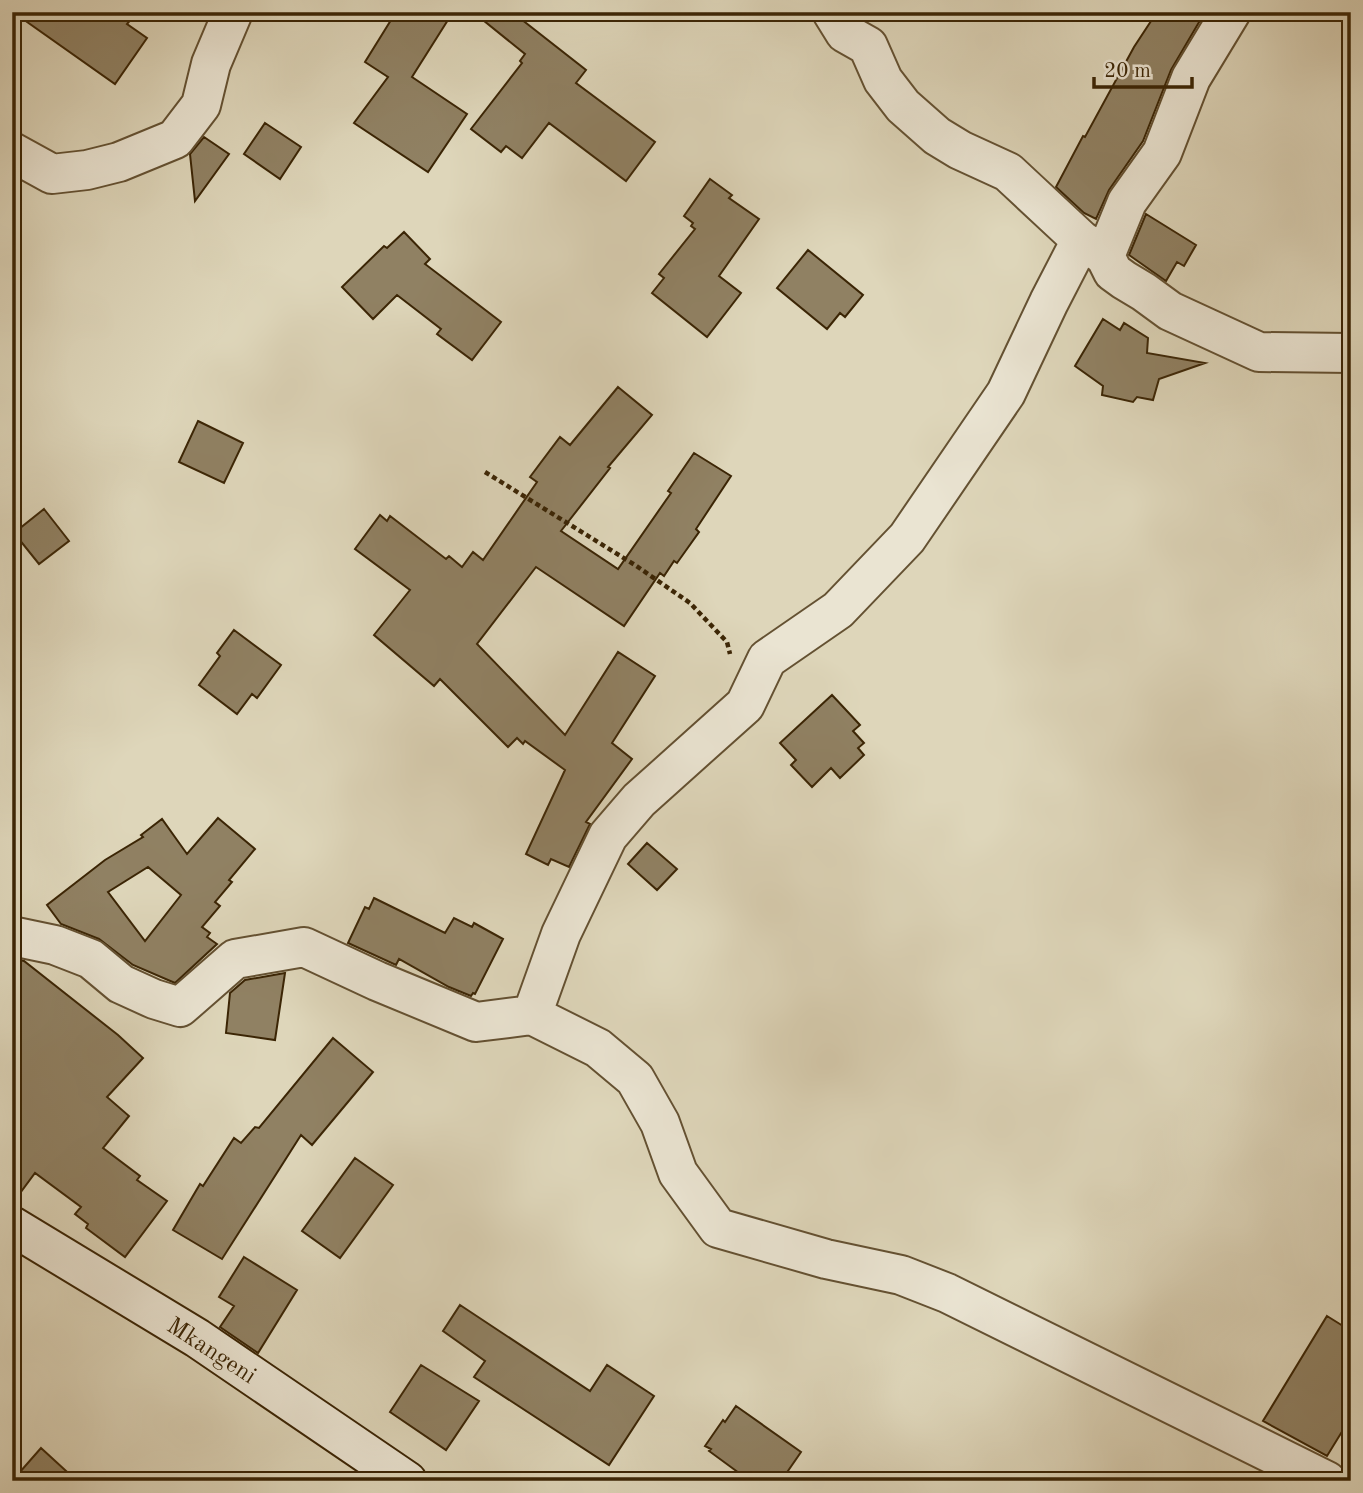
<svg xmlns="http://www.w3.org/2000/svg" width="1363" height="1493" viewBox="0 0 1363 1493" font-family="'Old Standard TT',serif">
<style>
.building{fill:#908163;stroke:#3b2505;stroke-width:2;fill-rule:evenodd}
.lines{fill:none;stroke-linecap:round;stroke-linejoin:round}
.street-casing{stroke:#645132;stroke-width:42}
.secondary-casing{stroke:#3b2505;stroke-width:42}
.path{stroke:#3b2505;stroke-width:4.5;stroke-dasharray:5 3.5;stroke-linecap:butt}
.street{stroke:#eae4d2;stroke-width:38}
.secondary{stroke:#eae4d2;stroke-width:38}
.labels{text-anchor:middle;stroke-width:6;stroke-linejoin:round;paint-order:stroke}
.street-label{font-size:24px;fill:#3b2505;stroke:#eae4d2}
</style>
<rect width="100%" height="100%" fill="#ded6ba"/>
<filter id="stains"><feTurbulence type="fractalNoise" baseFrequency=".00286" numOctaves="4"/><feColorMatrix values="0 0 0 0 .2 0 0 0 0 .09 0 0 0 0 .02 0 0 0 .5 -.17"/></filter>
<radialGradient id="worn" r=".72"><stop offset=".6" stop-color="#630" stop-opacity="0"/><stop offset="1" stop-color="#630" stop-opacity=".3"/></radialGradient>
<path class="building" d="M13 12H137L127 24 147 38 115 84Z
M396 12H453L412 77 467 114 428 172 354 123 388 77 365 62Z
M473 12H512L586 70 576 83 655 142 626 181 549 123 522 158 506 146 501 152 471 129 522 63 520 61 525 54Z
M1157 12H1205L1171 70 1143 141 1109 190 1096 219 1084 213 1056 187 1083 136 1085 137 1134 47Z
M265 123 301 147 280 179 244 154Z
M204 137 229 154 195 201 190 154Z
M710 179 732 195 729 198 759 219 719 276 741 293 707 337 652 293 664 278 659 274 695 229 691 226 693 223 684 216Z
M1146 214 1196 245 1184 266 1177 262 1166 281 1129 255Z
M404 232 430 259 425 264 501 322 472 360 437 334 441 329 397 295 373 319 342 287 384 246 387 248Z
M808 250 863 295 845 317 840 313 827 329 777 288Z
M1103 319 1120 330 1124 323 1148 338 1147 353 1205 363 1159 379 1153 400 1137 397 1133 402 1102 395 1103 386 1075 366Z
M618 387 652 415 608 467 610 468 561 531 618 569 671 493 668 491 694 453 731 476 696 529 699 532 677 563 674 561 664 576 660 573 624 626 536 567 477 644 565 735 618 652 655 676 612 743 632 759 586 822 590 824 569 867 551 859 548 865 526 854 565 770 525 741 523 744 517 738 508 747 440 679 434 686 374 635 410 590 355 549 380 515 387 521 390 516 446 559 449 556 462 567 473 552 483 560 537 482 530 477 560 437 570 445Z
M198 421 243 443 224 483 179 462Z
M44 509 69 541 39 564 14 533Z
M234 630 281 665 257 698 252 694 237 714 199 685 220 656 217 653Z
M832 695 860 725 853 731 864 743 858 748 864 755 840 778 831 768 812 787 791 765 796 760 780 743Z
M218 818 255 849 229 880 232 882 215 902 220 906 202 927 210 933 207 937 217 944 175 983 133 965 99 939 61 924 47 905 105 860 143 837 141 835 162 819 187 854ZM148 867 181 895 145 941 108 892Z
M647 843 677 869 657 890 628 864Z
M374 898 445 933 454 918 472 927 474 923 503 939 475 994 473 993 471 996 449 987 399 959 396 965 348 943 365 907 369 909Z
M12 958 24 961 118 1035 143 1058 107 1097 129 1116 103 1148 140 1176 137 1180 167 1201 125 1257 86 1228 88 1224 75 1214 81 1207 35 1173 12 1204Z
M285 973 275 1040 226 1033 230 993 245 980Z
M333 1038 373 1072 312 1145 301 1135 222 1259 173 1230 200 1184 203 1186 234 1138 241 1143 255 1127 259 1128Z
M355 1158 393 1185 340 1258 302 1231Z
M244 1257 297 1290 258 1353 220 1327 234 1306 219 1297Z
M460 1305 590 1391 607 1365 654 1396 609 1465 474 1377 485 1361 443 1331Z
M1327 1316 1351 1331V1417L1327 1456 1263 1421Z
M421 1365 479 1401 446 1450 390 1412Z
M736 1406 801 1452 781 1481H750L709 1451 711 1449 705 1446 723 1420 725 1422Z
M41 1448 77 1481H12Z"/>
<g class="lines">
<g class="street-casing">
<path id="street" d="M832 12 845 33 868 46 883 80 903 106 937 136 960 150 1008 172 1081 240
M12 152 52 174 87 170 119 162 175 139 201 105 211 64 233 12
M1105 256 1127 202 1162 153 1191 78 1231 12
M12 936 55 945 91 959 121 984 154 999 180 1007 235 959 304 947 377 981 476 1022 532 1015 598 1048 635 1079 660 1123 678 1173 718 1228 826 1259 901 1275 947 1293 1327 1481
M532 1015 561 934 608 836 639 800 745 705 767 659 838 610 907 538 1006 393 1049 302 1081 240 1105 256 1113 272 1124 280 1144 292 1170 311 1259 352 1351 353"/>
</g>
<g class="secondary-casing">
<path id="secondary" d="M12 1226 197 1338 407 1481"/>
</g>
<path class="path" d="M485 472 635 565 690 603 727 642 730 654"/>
<use href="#street" class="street"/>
<use href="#secondary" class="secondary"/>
</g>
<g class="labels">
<g class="street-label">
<text transform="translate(212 1350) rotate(33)" y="8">Mkangeni</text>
</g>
</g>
<rect width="1363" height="1493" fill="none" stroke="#ded6ba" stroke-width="42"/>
<rect x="14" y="14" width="1335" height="1465" fill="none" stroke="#3b2505" stroke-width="3.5"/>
<rect x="21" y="21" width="1321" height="1451" fill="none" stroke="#3b2505" stroke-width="2"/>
<path d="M1094 77v10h98v-10" fill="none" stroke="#3b2505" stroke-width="3.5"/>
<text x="1104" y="77" font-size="21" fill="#3b2505" stroke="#eae4d2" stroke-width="5" paint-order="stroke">20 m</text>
<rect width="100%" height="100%" filter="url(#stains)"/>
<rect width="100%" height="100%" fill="url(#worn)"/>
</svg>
